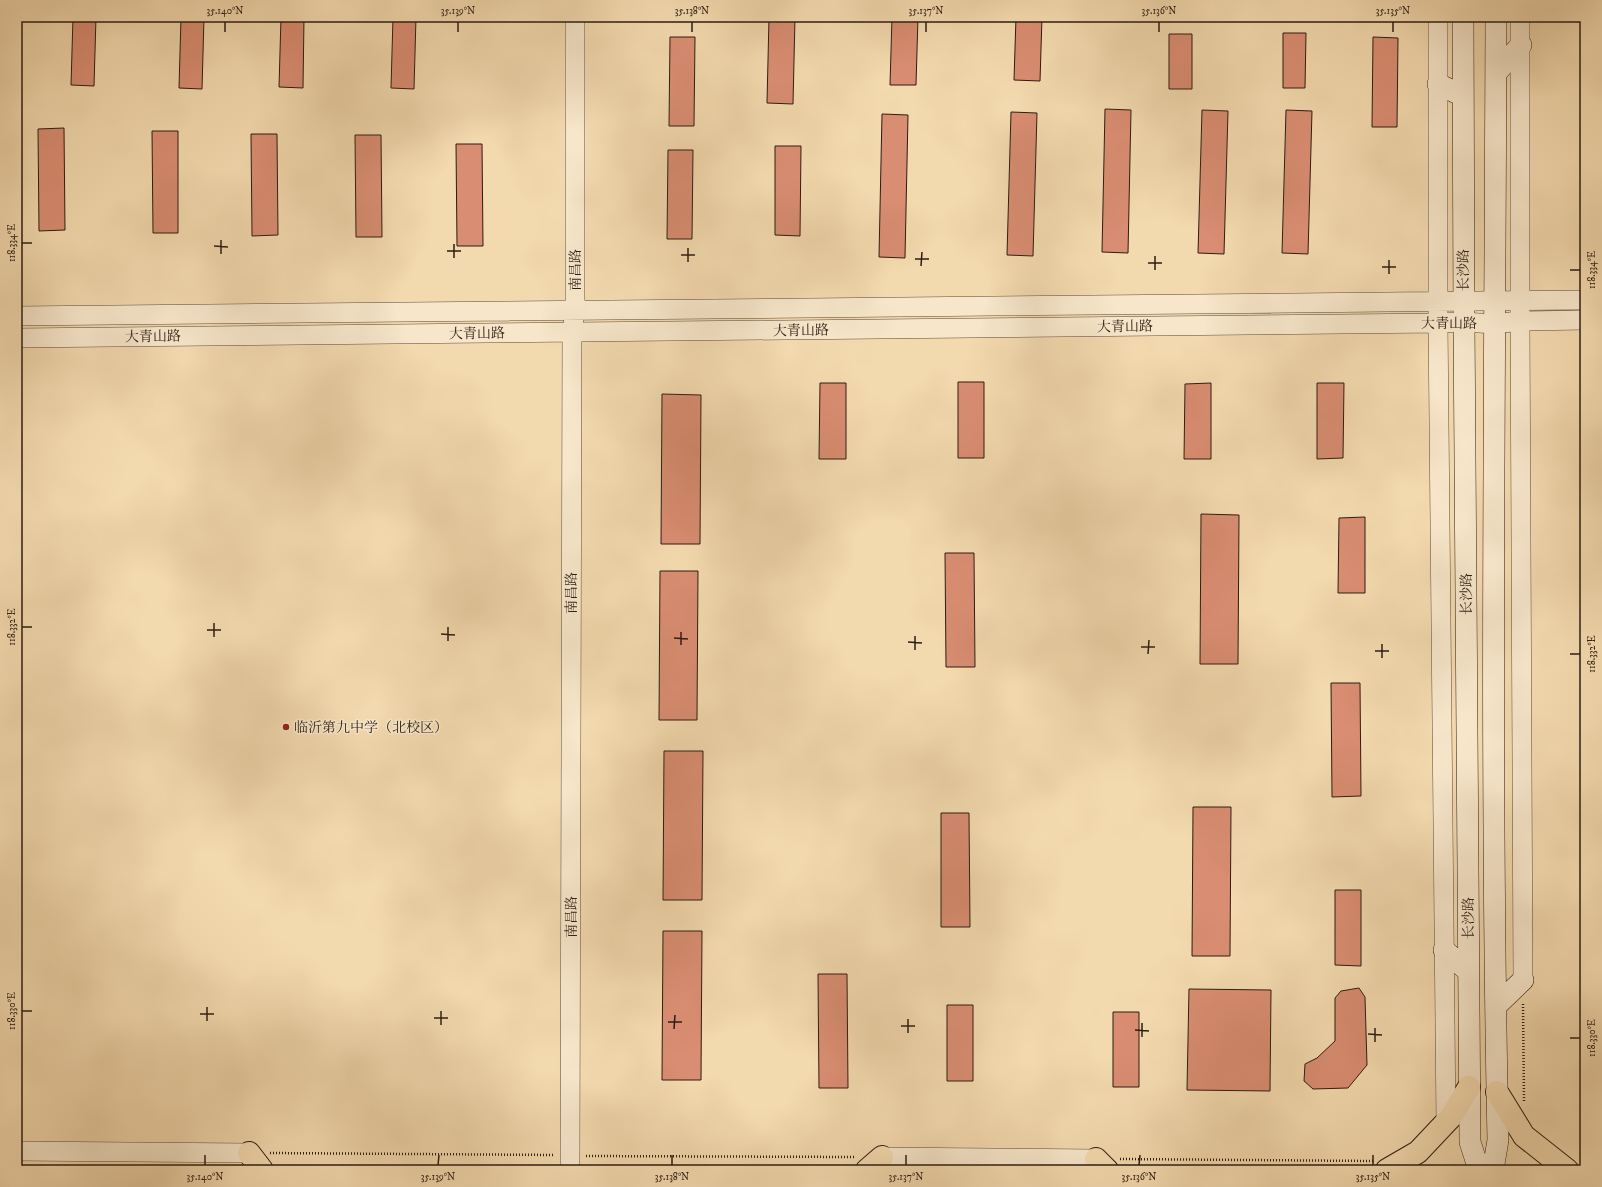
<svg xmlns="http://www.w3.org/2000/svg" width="1602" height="1187" viewBox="0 0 1602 1187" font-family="'IM FELL DW Pica','Noto Serif SC',serif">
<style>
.building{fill:#d98d72;stroke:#2d1c13}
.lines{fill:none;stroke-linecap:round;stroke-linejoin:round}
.tertiary-casing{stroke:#5e4b3a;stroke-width:20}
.secondary-casing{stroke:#2d1c13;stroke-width:22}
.primary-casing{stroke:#2d1c13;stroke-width:24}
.path{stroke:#2d1c13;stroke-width:2.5;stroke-dasharray:1 2;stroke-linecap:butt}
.tertiary{stroke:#f7e6ca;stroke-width:19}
.secondary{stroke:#f7e6ca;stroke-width:21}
.primary{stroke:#f3d9ae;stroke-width:22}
.ticks{fill:none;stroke:#2d1c13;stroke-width:1.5}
.poi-dot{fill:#8f2418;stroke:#f7e6ca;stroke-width:1.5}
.labels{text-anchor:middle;stroke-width:3;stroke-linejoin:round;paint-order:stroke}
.street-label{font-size:14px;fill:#2d1c13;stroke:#f7e6ca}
.poi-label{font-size:14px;fill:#2d1c13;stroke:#f7e6ca;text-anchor:start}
.neatline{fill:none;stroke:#2d1c13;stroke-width:1.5}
.ticks-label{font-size:10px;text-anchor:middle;fill:#2d1c13}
</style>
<rect width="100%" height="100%" fill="#f3d9ae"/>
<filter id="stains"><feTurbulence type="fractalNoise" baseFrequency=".005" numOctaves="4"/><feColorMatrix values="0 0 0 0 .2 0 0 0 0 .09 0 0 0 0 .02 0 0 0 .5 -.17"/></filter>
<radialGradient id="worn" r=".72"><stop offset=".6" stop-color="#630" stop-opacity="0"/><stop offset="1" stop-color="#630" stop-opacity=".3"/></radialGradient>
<path class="building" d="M73 17H96L94 86 71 85Z
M181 17H204L202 89 179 88Z
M281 17H304L303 88 279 87Z
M393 17H416L414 89 391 88Z
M769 17H795L793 104 767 103Z
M892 17H918L916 85H890Z
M1016 17H1042L1040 81 1014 80Z
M1283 33H1306L1305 88H1283Z
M1169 34H1192V89H1169Z
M670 37H695L694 126H669Z
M1373 37 1398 38 1397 127H1372Z
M1105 109 1131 110 1128 253 1102 252Z
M1202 110 1228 111 1224 254 1198 253Z
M1286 110 1312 111 1308 254 1282 253Z
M1011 112 1037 113 1033 256 1007 255Z
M882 114 908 115 905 258 879 257Z
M64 128 65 230 39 231 38 129Z
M152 131H178V233H153Z
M251 134H277L278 235 252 236Z
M355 135H381L382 237H356Z
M456 144H482L483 246H457Z
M775 146H801L800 236 775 235Z
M668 150H693L692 239H667Z
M958 382H984V458H958Z
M820 383H846V459H819Z
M1211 383V459H1184L1185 384Z
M1317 383H1344L1343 458 1317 459Z
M662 394 701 395 700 544H661Z
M1201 514 1239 515 1238 664H1200Z
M1365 517V593H1338L1339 518Z
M945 553H974L975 667H946Z
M660 571H698L697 720H659Z
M1331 683H1360L1361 796 1332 797Z
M664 751H703L702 900H663Z
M1193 807H1231L1230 956H1192Z
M941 813H969L970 927H941Z
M1335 890H1361V966L1335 965Z
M663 931H702L701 1080H662Z
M818 974H847L848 1088H819Z
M1359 988 1365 997 1367 1065 1348 1088 1313 1089 1304 1081 1305 1064 1317 1058 1335 1041V998L1341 991Z
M1189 989 1271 990 1270 1091 1187 1090Z
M947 1005H973V1081H947Z
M1113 1012H1139V1087H1113Z"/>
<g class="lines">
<g class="tertiary-casing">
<path id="tertiary" d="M1438 17V323L1446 1122
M1520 17V321L1523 980
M17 316 1585 300
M17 338 1438 323 1464 322 1494 324 1520 321 1585 320
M17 1151 249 1153
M882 1157 1096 1159
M570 1170 572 332 575 311V17"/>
</g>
<g class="secondary-casing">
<path id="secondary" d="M1463 17 1464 322 1470 1142 1479 1170
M1496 73 1521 45
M1438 84 1463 96
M1444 950 1469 972
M1496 1006 1523 980
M1493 1170 1498 1140C1490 765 1495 391 1496 17"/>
</g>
<g class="primary-casing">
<path id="primary" d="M1497 1092 1524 1136 1567 1170
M249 1153 262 1170
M1096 1159 1107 1170
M867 1170 882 1157
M1387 1170 1418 1152 1451 1117 1469 1087"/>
</g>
<path class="path" d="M1523 1004 1524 1101
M270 1153 555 1155
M586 1156 855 1157
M1120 1159 1373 1161"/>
<use href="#tertiary" class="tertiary"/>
<use href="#secondary" class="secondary"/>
<use href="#primary" class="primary"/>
</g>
<path class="ticks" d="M225 32V22M458 32V22M692 32V22M926 32V22M1159 32V22M1393 32V22M22 243H32M214 246 228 247M447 251H461M221 254V240M681 255H695M454 258V244M915 259H929M688 262V248M1148 263H1162M921 266 922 252M1382 267H1396M1155 270V256M1570 270H1580M1389 274V260M22 627H32M207 630H221M441 634 455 635M214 637V623M674 638 688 639M448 641V627M908 642 922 643M681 645V632M1141 647H1155M915 650V636M1375 651H1389M1148 654 1149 640M1570 654H1580M1382 658V644M22 1011H32M200 1014H214M434 1018H448M207 1021V1007M668 1022H682M441 1025V1011M901 1026H915M674 1029 675 1015M1135 1030 1149 1031M908 1033V1019M1368 1034 1382 1035M1142 1037V1023M1570 1038H1580M1375 1042V1028M205 1165V1155M438 1165 439 1155M672 1165V1155M906 1165V1155M1139 1165 1140 1155M1373 1165V1155"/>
<circle class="poi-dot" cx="286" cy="727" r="4"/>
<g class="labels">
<g class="street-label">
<text transform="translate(575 270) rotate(-90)" y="5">南昌路</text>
<text transform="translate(1463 270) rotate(-90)" y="5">长沙路</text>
<text x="1449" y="328">大青山路</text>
<text transform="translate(1125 326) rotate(-1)" y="5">大青山路</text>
<text transform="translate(801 330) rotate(-1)" y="5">大青山路</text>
<text transform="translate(477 333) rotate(-1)" y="5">大青山路</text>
<text transform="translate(153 336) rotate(-1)" y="5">大青山路</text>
<text transform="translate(571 593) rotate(-90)" y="5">南昌路</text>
<text transform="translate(1466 594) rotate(-90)" y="5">长沙路</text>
<text transform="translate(571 917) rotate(-90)" y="5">南昌路</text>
<text transform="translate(1468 918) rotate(-90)" y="5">长沙路</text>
</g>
<g class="poi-label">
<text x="294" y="732">临沂第九中学（北校区）</text>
</g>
</g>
<rect width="1602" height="1187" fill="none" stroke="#f3d9ae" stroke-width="44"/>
<rect x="22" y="22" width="1558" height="1143" class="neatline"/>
<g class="ticks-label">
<text x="225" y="14">35.140°N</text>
<text x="458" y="14">35.139°N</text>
<text x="692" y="14">35.138°N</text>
<text x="926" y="14">35.137°N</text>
<text x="1159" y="14">35.136°N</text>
<text x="1393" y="14">35.135°N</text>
<text transform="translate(11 243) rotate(-90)" y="4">118.334°E</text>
<text transform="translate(1591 270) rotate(-90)" y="4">118.334°E</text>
<text transform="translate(11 627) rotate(-90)" y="4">118.332°E</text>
<text transform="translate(1591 654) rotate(-90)" y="4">118.332°E</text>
<text transform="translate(11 1011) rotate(-90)" y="4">118.330°E</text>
<text transform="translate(1591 1038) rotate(-90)" y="4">118.330°E</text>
<text x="205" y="1180">35.140°N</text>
<text x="438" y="1180">35.139°N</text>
<text x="672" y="1180">35.138°N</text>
<text x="906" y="1180">35.137°N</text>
<text x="1139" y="1180">35.136°N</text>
<text x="1373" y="1180">35.135°N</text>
</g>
<rect width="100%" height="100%" filter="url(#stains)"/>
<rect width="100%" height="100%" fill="url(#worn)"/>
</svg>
